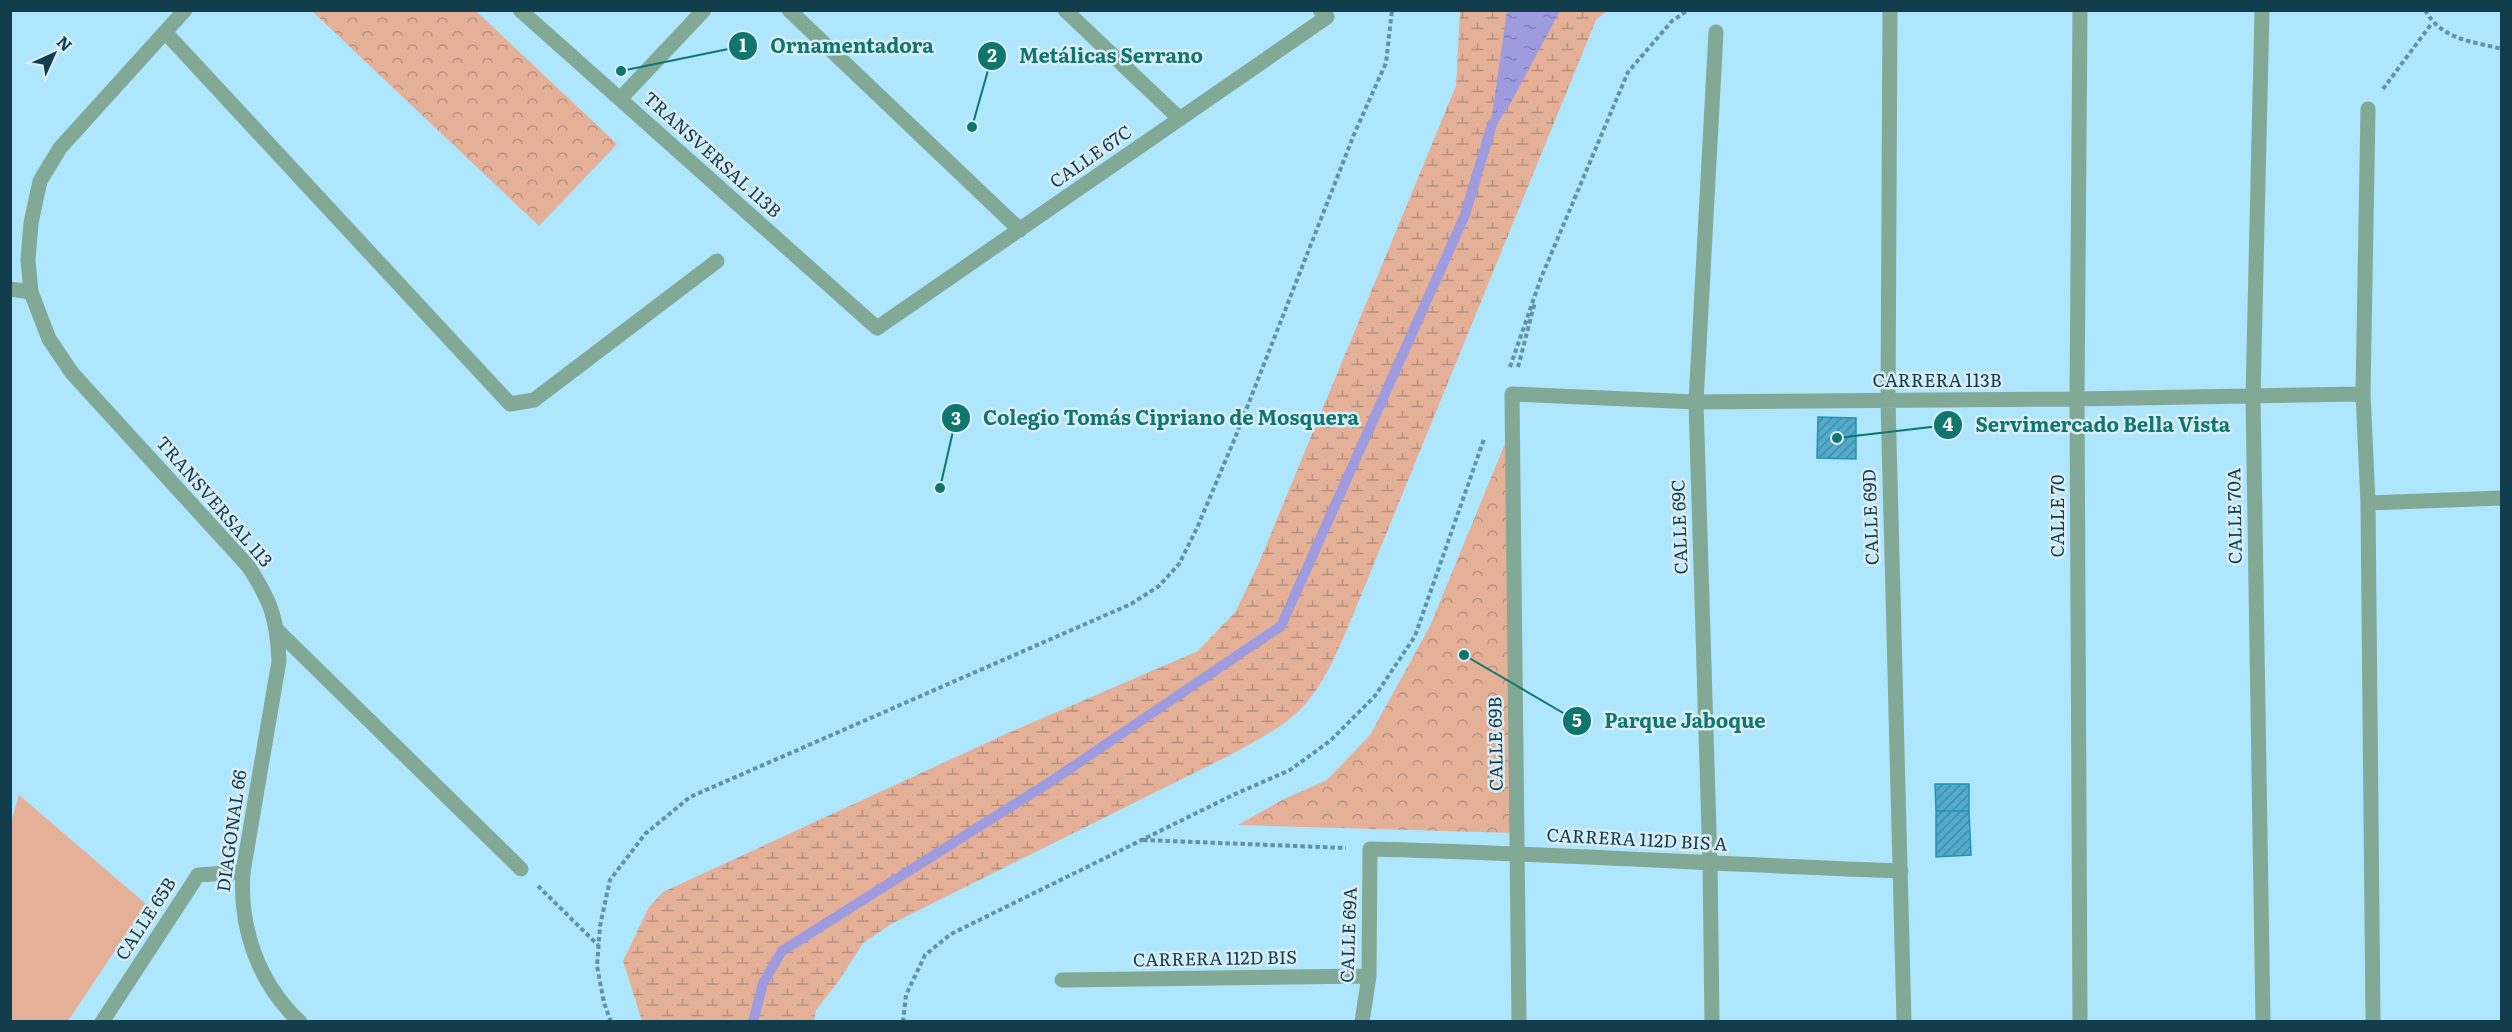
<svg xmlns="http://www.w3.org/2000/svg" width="2512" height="1032" viewBox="0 0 2512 1032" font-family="Literata,serif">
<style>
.green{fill:#e5b098}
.wetland{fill:url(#wetland-marsh)}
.park{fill:url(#park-crowns)}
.water{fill:url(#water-ripples)}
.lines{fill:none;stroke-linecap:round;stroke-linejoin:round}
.stream{stroke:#9e9bdf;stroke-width:10}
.building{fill:url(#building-hatch);stroke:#2392b6;stroke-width:1.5}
.path{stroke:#6193a6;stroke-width:4;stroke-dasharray:4.5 3;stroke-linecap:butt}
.service{stroke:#82a896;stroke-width:15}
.minor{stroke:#82a896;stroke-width:15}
.tertiary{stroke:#82a896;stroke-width:15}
.labels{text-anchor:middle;stroke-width:5;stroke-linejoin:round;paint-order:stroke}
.street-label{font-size:18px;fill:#113d4c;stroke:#dbedf4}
.leader{fill:none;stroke:#0f766e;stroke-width:2}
.callout-dot{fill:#0f766e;stroke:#dbedf4;stroke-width:2}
.mark-label{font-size:18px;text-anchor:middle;font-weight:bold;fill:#fff}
.callout-label{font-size:20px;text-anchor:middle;font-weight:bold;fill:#0f766e;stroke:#dbedf4;stroke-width:5;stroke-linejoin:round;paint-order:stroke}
</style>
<defs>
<pattern id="wetland-marsh" width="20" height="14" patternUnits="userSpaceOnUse" patternTransform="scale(1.5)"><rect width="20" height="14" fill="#e5b098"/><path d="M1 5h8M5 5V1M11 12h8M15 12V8" fill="none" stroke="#b8907e"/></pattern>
<pattern id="park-crowns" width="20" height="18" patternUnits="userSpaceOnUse" patternTransform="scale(1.5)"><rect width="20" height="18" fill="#e5b098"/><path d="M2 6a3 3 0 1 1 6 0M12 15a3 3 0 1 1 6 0" fill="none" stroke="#b8907e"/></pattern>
<pattern id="water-ripples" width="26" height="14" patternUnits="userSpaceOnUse" patternTransform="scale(1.5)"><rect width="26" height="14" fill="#9e9bdf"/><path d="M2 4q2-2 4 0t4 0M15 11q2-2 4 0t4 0" fill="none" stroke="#7f80b7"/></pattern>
<pattern id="building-hatch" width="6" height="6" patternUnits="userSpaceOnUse" patternTransform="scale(1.5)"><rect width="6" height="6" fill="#53abcc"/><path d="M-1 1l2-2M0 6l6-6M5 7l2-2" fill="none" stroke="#438ca8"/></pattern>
</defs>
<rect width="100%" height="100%" fill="#aee6fd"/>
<path class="green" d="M19 795 146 904 68 1021H11L10 826Z"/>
<path class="wetland" d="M1460 11H1607L1596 20 1585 47 1353 615C1340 645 1328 677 1307 702 1287 726 1257 740 1230 755L893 923 863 943 840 979 816 1010 814 1021H642L623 961 649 907 663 892 1008 733 1198 651 1236 611 1258 565 1456 86Z"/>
<path class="park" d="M312 11H476L617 144 539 226Z
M1509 434 1514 833 1238 825 1282 800 1327 780 1370 735 1430 626Z"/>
<path class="water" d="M1507 11H1560L1510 104 1489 136Z"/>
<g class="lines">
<path class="stream" d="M753 1022 763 983 782 951 1050 782 1281 626 1465 215 1492 124"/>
</g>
<path class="building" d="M1818 417 1856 418V459L1817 458Z
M1935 784H1969V811H1936Z
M1936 811H1969L1971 855 1936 857Z"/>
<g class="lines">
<path class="path" d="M2425 10C2442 40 2471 41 2502 49
M2383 89 2432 23
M1510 367 1541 278 1628 72 1672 21 1688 10
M1518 367 1535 302
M1143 840 1346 848
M538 886 598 945
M611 1022 604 1003 597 966 600 926 610 880 645 834 690 797 1131 604 1159 586 1179 564 1197 528 1235 438 1355 132 1386 63 1392 10
M903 1022 906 995 925 955 951 934 1233 795 1290 770 1330 741 1375 696 1415 636 1484 439"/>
<path class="service" d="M165 32 510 404 534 400 717 261
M278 631 521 869"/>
<path class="minor" d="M520 10 877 328 1327 17 1320 10
M789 10 1020 230
M1065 10 1180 119
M1890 10 1888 401 1904 1022
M2262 10 2253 397 2263 1022
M620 99 704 10
M2368 109 2363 394 2368 503 2373 1022
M10 289 31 292
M2368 503 2502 498
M1062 980 1369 976
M102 1022 198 875 243 872
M1362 1022 1369 976 1370 849C1548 853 1724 865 1901 871
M1519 1022 1512 394 1696 402 2077 399 2363 394
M1712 1022 1710 864 1696 402 1716 32
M2080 1022 2077 399 2080 10"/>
<path class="tertiary" d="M185 10 60 148 40 181 31 223 28 260 31 292 49 339 72 373 248 566C271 601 277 618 279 661L243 872C239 927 258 983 300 1022"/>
</g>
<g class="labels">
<g class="street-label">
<text transform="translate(712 155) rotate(42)" y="6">TRANSVERSAL 113B</text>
<text transform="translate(1091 157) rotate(-35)" y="6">CALLE 67C</text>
<text x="1937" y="387">CARRERA 113B</text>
<text transform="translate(214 502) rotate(49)" y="6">TRANSVERSAL 113</text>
<text transform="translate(2058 516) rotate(-90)" y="6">CALLE 70</text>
<text transform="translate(2235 516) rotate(-91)" y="6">CALLE 70A</text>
<text transform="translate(1871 517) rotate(-92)" y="6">CALLE 69D</text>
<text transform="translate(1680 527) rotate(-92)" y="6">CALLE 69C</text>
<text transform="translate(1496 744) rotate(-91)" y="6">CALLE 69B</text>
<text transform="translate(232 831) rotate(-82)" y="6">DIAGONAL 66</text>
<text transform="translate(1637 840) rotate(3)" y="6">CARRERA 112D BIS A</text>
<text transform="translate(146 919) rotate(-57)" y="6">CALLE 65B</text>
<text transform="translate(1349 935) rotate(-88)" y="6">CALLE 69A</text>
<text transform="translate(1215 959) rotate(-1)" y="6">CARRERA 112D BIS</text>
</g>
</g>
<path class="leader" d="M621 71L743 46M972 127L992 56M940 488L956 418M1837 438L1948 425M1464 655L1577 721"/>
<g class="callout-dot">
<circle cx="621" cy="71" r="6"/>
<circle cx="972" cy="127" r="6"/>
<circle cx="940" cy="488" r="6"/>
<circle cx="1837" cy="438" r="6"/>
<circle cx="1464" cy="655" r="6"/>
<circle cx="743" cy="46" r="15"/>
<circle cx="992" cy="56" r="15"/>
<circle cx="956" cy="418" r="15"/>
<circle cx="1948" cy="425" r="15"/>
<circle cx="1577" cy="721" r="15"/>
</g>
<g class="mark-label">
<text x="743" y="52">1</text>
<text x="992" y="62">2</text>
<text x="956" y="425">3</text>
<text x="1948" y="431">4</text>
<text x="1577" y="727">5</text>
</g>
<g class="callout-label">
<text x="852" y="53">Ornamentadora</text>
<text x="1111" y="63">Metálicas Serrano</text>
<text x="1171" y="425">Colegio Tomás Cipriano de Mosquera</text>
<text x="2103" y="432">Servimercado Bella Vista</text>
<text x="1685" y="728">Parque Jaboque</text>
</g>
<rect width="2512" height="1032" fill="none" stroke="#113d4c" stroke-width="24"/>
<g transform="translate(54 54) rotate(45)" stroke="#dbedf4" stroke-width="4.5" paint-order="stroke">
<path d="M0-4.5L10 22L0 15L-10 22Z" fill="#113d4c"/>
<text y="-9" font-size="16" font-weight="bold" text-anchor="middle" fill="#113d4c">N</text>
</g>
</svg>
